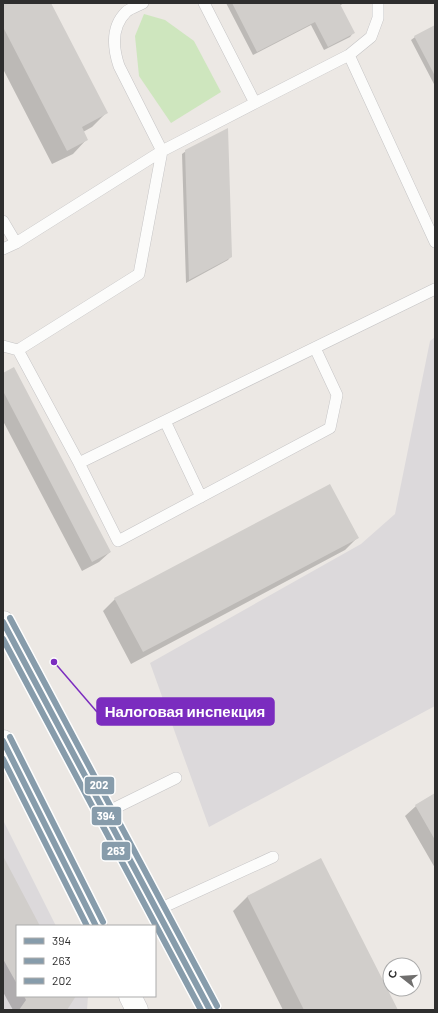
<svg xmlns="http://www.w3.org/2000/svg" width="438" height="1013" viewBox="0 0 438 1013" font-family="Barlow,sans-serif">
<style>
.industrial{fill:#dcd9db}
.green{fill:#cee6be}
.shadow{fill:#0003}
.building{fill:#d1cecb}
.lines{fill:none;stroke-linecap:round;stroke-linejoin:round}
.lane-casing{stroke:#c5c4c5;stroke-width:12}
.secondary-casing{stroke:#c5c4c5;stroke-width:23}
.lane{stroke:#fcfcfb;stroke-width:11}
.secondary{stroke:#fcfcfb;stroke-width:22}
.bus-1-casing{stroke:#fff;stroke-width:9}
.bus-2-casing{stroke:#fff;stroke-width:9}
.bus-3-casing{stroke:#fff;stroke-width:9}
.bus-1{stroke:#879cab;stroke-width:6}
.bus-2{stroke:#879cab;stroke-width:6}
.bus-3{stroke:#879cab;stroke-width:6}
.leader{fill:none;stroke:#7b2cbf;stroke-width:1.5}
.callout-dot{fill:#7b2cbf;stroke:#fff;stroke-width:1.5}
.callout{fill:#7b2cbf;stroke:#7b2cbf;stroke-width:1.5}
.callout-label{font-size:15px;text-anchor:middle;font-weight:bold;fill:#fff}
.line-badge{stroke:#fff;stroke-width:1.5}
.badge-label{font-size:11px;text-anchor:middle;font-weight:bold;fill:#fff}
</style>
<rect width="100%" height="100%" fill="#ece8e4"/>
<path class="industrial" d="M435 337V706L209 827 150 663 361 544 395 514 430 341Z
M3 820 56 926H17V996H88L87 1010H3Z"/>
<path class="green" d="M144 14 165 20 194 41 221 92 171 123 139 76 135 36Z"/>
<path class="shadow" d="M3 3H50L106 113 92 127 83 132 87 139 73 154 52 164 3 69Z
M226 3H344L339 6 353 33 350 37 324 50 311 25 253 55Z
M435 26V86L411 40 415 37Z
M186 151 231 256 228 260 186 283 182 154Z
M3 374 110 552 99 562 82 571 3 421Z
M357 538 345 550 131 664 103 611 115 599Z
M435 795V868L405 816 416 806Z
M3 858 39 926H17V996H75L66 1010H13L3 992Z
M321 860 397 1010H283L233 911 247 897Z"/>
<path class="building" d="M3 3H51L108 113 82 127 88 140 67 151 3 27Z
M232 3H342L340 4 355 33 328 47 315 22 257 52Z
M435 25V76L414 36Z
M228 128 232 257 189 280 185 150Z
M14 367 111 552 92 562 3 391V373Z
M330 484 359 538 143 652 114 598Z
M435 793V840L415 805Z
M3 856 40 926H17V984L3 959Z
M321 858 398 1010H304L247 896Z
M24 996H76L67 1010H19L26 1000Z"/>
<g class="lines">
<g class="lane-casing">
<path id="lane" d="M349 55 435 242
M255 103 349 55 371 37 378 18V3
M3 221 16 243
M3 249 16 243 162 151 255 103 204 3
M3 346 18 350
M315 348 337 395 330 428 118 541 79 463 435 289
M165 421 201 497
M79 463 18 350 139 274 162 151 119 66C113 48 111 27 126 12 130 8 138 6 143 3
M105 813 176 778
M157 910 273 857"/>
</g>
<g class="secondary-casing">
<path id="secondary" d="M3 622 210 1010
M3 741 96 926
M130 996 137 1010"/>
</g>
<use href="#lane" class="lane"/>
<use href="#secondary" class="secondary"/>
<g class="bus-1-casing">
<path id="bus-1" d="M3 622 210 1010
M3 741 96 926"/>
</g>
<g class="bus-2-casing">
<path id="bus-2" d="M3 639 201 1010
M3 759 87 926"/>
</g>
<g class="bus-3-casing">
<path id="bus-3" d="M10 618 217 1006
M10 737 103 922"/>
</g>
<use href="#bus-1" class="bus-1"/>
<use href="#bus-2" class="bus-2"/>
<use href="#bus-3" class="bus-3"/>
</g>
<path class="leader" d="M54 662L97 712"/>
<circle class="callout-dot" cx="54" cy="662" r="4"/>
<rect class="callout" x="97" y="698" width="177" height="27" rx="4"/>
<g class="callout-label">
<text x="185" y="717">Налоговая инспекция</text>
</g>
<g class="line-badge">
<rect x="84" y="776" width="31" height="19" rx="4" fill="#879cab"/>
<rect x="91" y="806" width="31" height="20" rx="4" fill="#879cab"/>
<rect x="101" y="841" width="30" height="20" rx="4" fill="#879cab"/>
</g>
<g class="badge-label">
<text x="99" y="789">202</text>
<text x="106" y="820">394</text>
<text x="116" y="855">263</text>
</g>
<rect width="438" height="1013" fill="none" stroke="#2e2e2e" stroke-width="8"/>
<rect x="16" y="925" width="140" height="72" fill="#ffffff" stroke="#ababab"/>
<rect x="24" y="938" width="20" height="6" fill="#879cab" stroke="#ababab"/>
<text x="52" y="945" font-size="12" fill="#2e2e2e">394</text>
<rect x="24" y="958" width="20" height="6" fill="#879cab" stroke="#ababab"/>
<text x="52" y="965" font-size="12" fill="#2e2e2e">263</text>
<rect x="24" y="978" width="20" height="6" fill="#879cab" stroke="#ababab"/>
<text x="52" y="985" font-size="12" fill="#2e2e2e">202</text>
<g transform="translate(402 977) rotate(287)"><circle r="19" fill="#ffffff" stroke="#ababab"/>
<path d="M0-3L7 15L0 10L-7 15Z" fill="#706f6e"/>
<text y="-6" font-size="11" font-weight="bold" text-anchor="middle" fill="#2e2e2e">С</text>
</g>
</svg>
